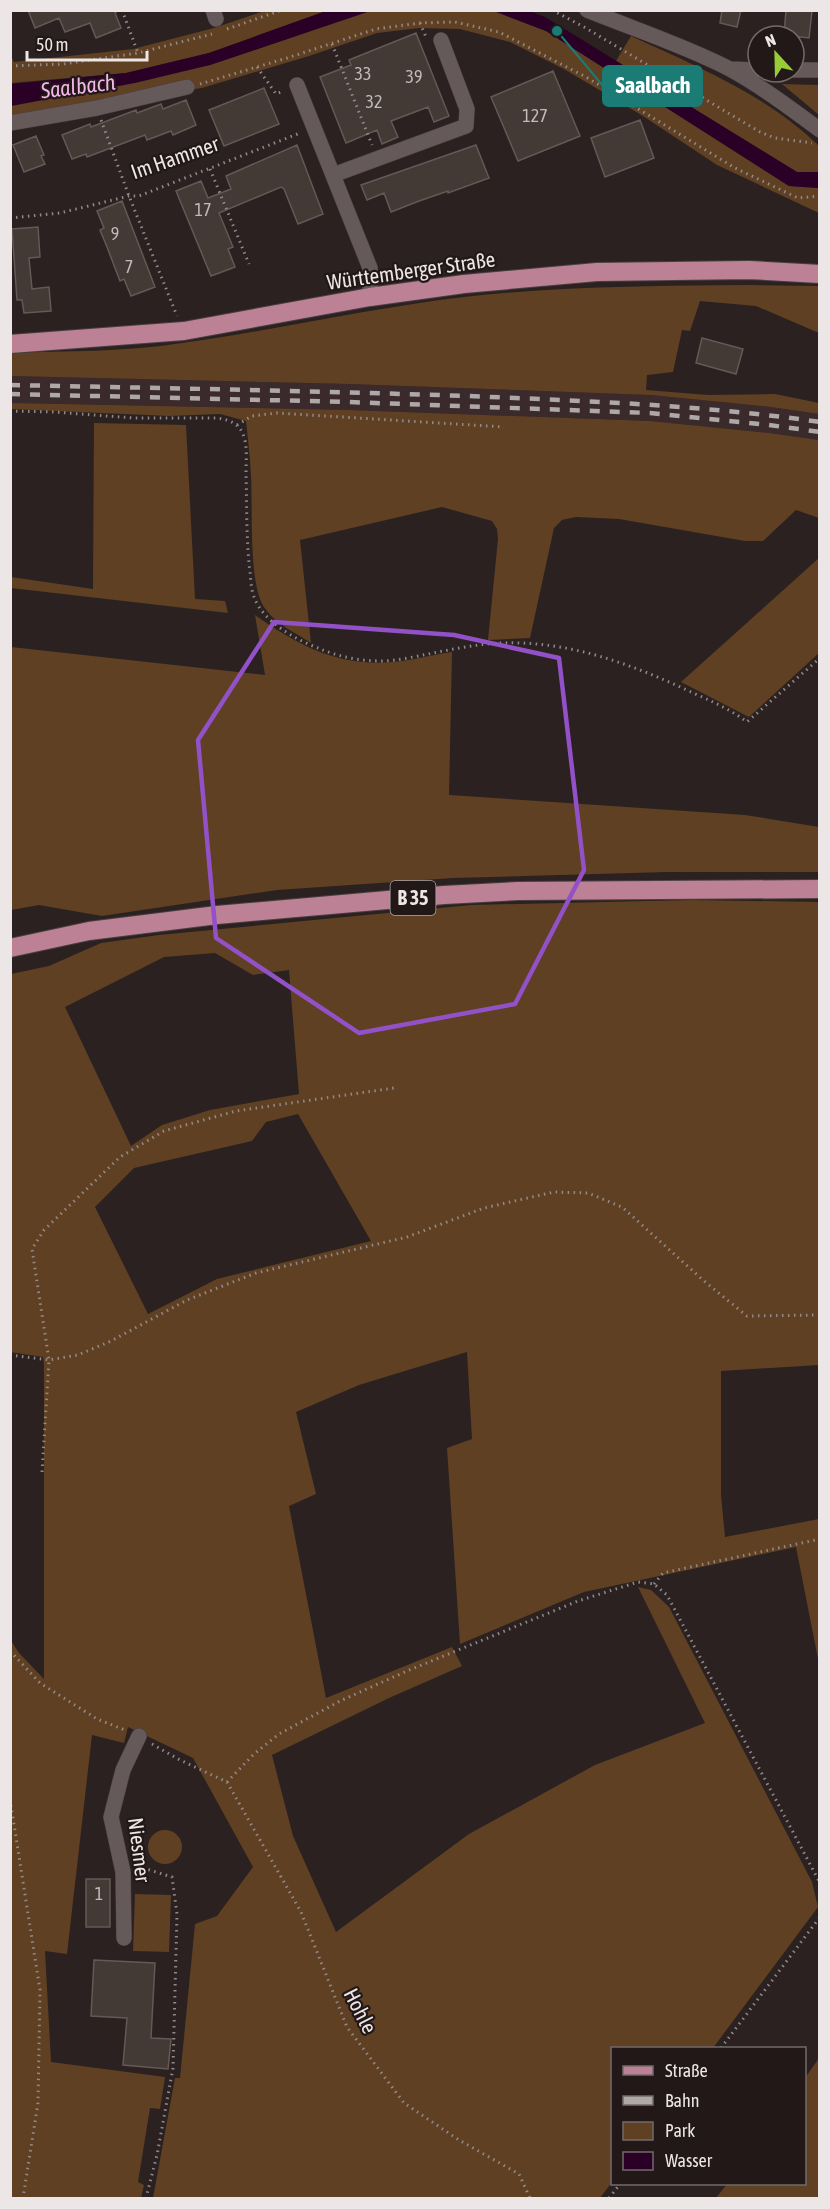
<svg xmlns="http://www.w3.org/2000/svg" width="830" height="2209" viewBox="0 0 830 2209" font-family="'Asap Condensed',sans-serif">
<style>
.built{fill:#3b2a2b}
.green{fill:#5f4023;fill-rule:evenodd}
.water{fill:#2a0026}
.building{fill:#433935;stroke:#645955;stroke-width:1.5}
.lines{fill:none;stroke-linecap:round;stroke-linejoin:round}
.minor-casing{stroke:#484040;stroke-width:16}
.major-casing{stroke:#484040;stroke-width:20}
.path{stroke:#928a8a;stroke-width:3;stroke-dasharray:1.5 4.5;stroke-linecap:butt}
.minor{stroke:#655959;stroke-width:15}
.major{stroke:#bd8196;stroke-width:18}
.rail{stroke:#afa8a8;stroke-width:4.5;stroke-dasharray:10 10;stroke-linecap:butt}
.marked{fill:none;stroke:#9251c7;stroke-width:4.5;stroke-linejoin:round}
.labels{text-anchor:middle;stroke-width:4.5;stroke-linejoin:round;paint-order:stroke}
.number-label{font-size:18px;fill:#c2bbba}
.shield{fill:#221818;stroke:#b0a8a8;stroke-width:1.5}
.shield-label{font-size:20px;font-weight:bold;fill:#ede6e6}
.street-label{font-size:21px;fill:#ede6e6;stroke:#221818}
.water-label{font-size:22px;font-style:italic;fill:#f7b6eb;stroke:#221818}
.leader{fill:none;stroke:#1a7c74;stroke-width:2}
.callout-dot{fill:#1a7c74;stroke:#221818;stroke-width:2}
.callout{fill:#1a7c74;stroke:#1a7c74;stroke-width:2}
.callout-label{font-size:22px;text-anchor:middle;font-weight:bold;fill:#fff}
</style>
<rect width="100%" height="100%" fill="#2b2121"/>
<path class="built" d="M11 376 349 384 651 395 771 407 819 414 820 440 769 433 650 421 349 410 11 403Z"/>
<path class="green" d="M264 11H326L209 53 126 73 11 83 10 54 14 62 133 49 214 28Z
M370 11H494L546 31 789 186 819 188V213L717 165 643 116 564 69 510 42 460 29 419 28 377 33 309 56 202 88 94 102 11 119 10 105 210 65Z
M631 36C696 66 767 95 819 146V172H797L616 61Z
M782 84 819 85V115Z
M750 285 819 286V333L756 306 700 301 690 331 682 330 673 372 647 375 646 390 708 395 775 394 819 403V414L771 407 651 395 349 384 11 376 10 353C67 351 126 352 182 343 277 330 370 308 464 297 559 286 654 286 750 285Z
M11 403 349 410 650 421 769 433 819 440V518L796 510 763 541H745L619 519 576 517 562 520 554 528 530 638 488 640 498 539 497 529 492 521 442 507 300 540 311 643C296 633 275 624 264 607 248 582 253 508 251 476 250 458 248 439 246 421L220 414 169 416 11 409Z
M94 423 186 425 195 599 225 601 228 613 11 588V577L93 589Z
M819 558V653L749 717 681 682Z
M255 615C302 648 343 669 402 661 419 659 435 654 452 652L449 795 745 815 819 827V872H666L453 878 277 890 102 916 39 905 11 910V647L265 675Z
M691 900 819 902V1365L721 1371V1495L725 1537 819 1519V1664L796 1547 584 1592 460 1644 447 1448 472 1439 467 1352 359 1385 296 1412 316 1494 289 1506 326 1698 452 1647 462 1666 389 1698 272 1755 293 1836 336 1932 469 1834 595 1765 705 1723 638 1587 651 1590 669 1607 812 1882 818 1907 713 2048H612V2182L600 2198H153L175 2078H180L195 1924 217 1916 253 1867 193 1758 128 1727 124 1743 92 1735 67 1954 45 1951 51 2062 165 2077 160 2109 150 2108 138 2182 144 2185 141 2198H11L10 1639 19 1653 44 1679V1364L43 1357 10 1352 11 974 49 966 101 943 159 935 471 905ZM215 953 253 975 289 970 299 1094 210 1110 162 1125 131 1146 65 1007 164 957ZM298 1114 371 1241 217 1279 148 1314 95 1207 134 1168 252 1141 266 1122Z
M148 1847a17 17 0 1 1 34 0a17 17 0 1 1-34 0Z
M135 1894 171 1895 169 1952 133 1951Z
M819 2058V2198H716L727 2184H804L805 2078Z"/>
<path class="water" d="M326 11H370L210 65 135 83 11 106V84L126 73 209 53Z
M494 11H530L545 17 797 172H819V188L789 186 546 31Z"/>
<path class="building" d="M28 10H119L115 13 121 28 96 38 90 23 65 32 59 18 35 28Z
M722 10H741L737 27 720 23Z
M786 10 812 11 809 38 784 35Z
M416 33 449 116 434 122 428 107 391 121 398 137 382 144 377 130 346 143 320 77 351 65 349 60Z
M553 71 580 136 518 161 491 97Z
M264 88 279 124 224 146 209 110Z
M186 100 196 125 173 135 171 131 147 140 145 135 87 157 86 154 72 159 62 135 90 124 91 127 136 110 137 113 161 104 163 109Z
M640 120 654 158 605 177 591 138Z
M36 136 44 155 41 156 45 164 24 172 13 145Z
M297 145 323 214 298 224 284 189 281 187 219 213 233 247 228 249 235 267 211 276 176 191 201 181 208 198 231 189 226 176Z
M476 145 489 178 448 193V191L419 201 391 212 384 193 367 200 361 185Z
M122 201 155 287 131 296 124 279 120 281 107 247 100 230 104 228 97 211Z
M38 227 40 257 29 258 32 289 49 287 51 311 24 313 22 300H17L12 229Z
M702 338 743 349 736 374 696 363Z
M86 1879H110V1927H86Z
M94 1960 155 1963 151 2038 171 2039 168 2069 123 2065 127 2018 91 2016Z"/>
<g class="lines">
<g class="minor-casing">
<path id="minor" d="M213 10 216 19
M587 10C634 29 683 45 728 68 761 86 790 108 820 130
M730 69 758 70
M794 70H820
M297 85 370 268V297
M10 123 97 108 187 87
M333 175 466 126 467 109 441 40
M124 1938 123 1872 111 1817 123 1770 139 1736"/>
</g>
<g class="major-casing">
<path id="major" d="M10 344 184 331 370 297 464 284 597 272 749 270 820 274
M10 948 89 931 217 915 444 895 518 891 820 889"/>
</g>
<path class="path" d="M122 10 138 53
M552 10 584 27 760 132 775 138 812 143
M420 23 426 37
M227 29 282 10
M332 44 372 145
M10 66 63 64 138 53 212 34
M257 67 276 94 284 91
M200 84 287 58 376 29 420 23 455 22 499 32 586 77 735 168 798 198 820 196
M101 120 129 196 177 316
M210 169 249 264
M10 218 60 213 129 196H139L300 133
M10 411 54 412 134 418H216C226 419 237 422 242 432 248 443 246 461 246 473 247 506 246 539 250 572 251 581 251 591 255 599 263 621 296 640 318 648 343 659 375 664 402 659 431 654 458 647 487 644 559 637 627 662 691 692 711 701 730 709 747 722L820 658
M237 425 252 416 277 413 504 427
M10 1355 49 1360 78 1355 111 1341 187 1300 256 1273 407 1237 484 1208 554 1192 588 1193 622 1207 704 1281 747 1316 820 1315
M42 1472 49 1360 32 1249 44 1230 120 1157 164 1131 236 1111 394 1088
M654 1584 663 1573 820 1539
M10 1651 40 1683 97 1719 125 1730
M152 1744 180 1760 227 1782 254 1754 279 1734 340 1701 407 1671 578 1601 638 1582 654 1584 667 1595 820 1883
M227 1782 301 1912 347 2027 404 2103 459 2140 519 2174 530 2198
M10 1799 40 1990 38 2103 23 2198
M137 1866 172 1877 177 1914 173 2068 157 2155 146 2198
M721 2048 820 1917
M609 2198 620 2184"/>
<use href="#minor" class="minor"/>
<use href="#major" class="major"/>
<path class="rail" d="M10 385C163 388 315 391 468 396 585 401 703 405 820 422
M10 394 349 402 650 413 769 425 820 432"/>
</g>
<path class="marked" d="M274 622 454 635 559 658 584 870 515 1004 359 1033 216 938 198 740Z"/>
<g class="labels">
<g class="number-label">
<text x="363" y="80">33</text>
<text x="414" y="83">39</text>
<text x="374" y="108">32</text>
<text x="535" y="122">127</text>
<text x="203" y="216">17</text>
<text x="115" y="240">9</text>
<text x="129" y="273">7</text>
<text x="99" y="1900">1</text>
</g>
<rect class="shield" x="390.5" y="881" width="45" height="34" rx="4.5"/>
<g class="shield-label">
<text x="413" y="905">B 35</text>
</g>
<g class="street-label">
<text transform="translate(175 158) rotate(-19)" y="7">Im Hammer</text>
<text transform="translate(411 271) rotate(-8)" y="7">Württemberger Straße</text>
<text transform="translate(139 1850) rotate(83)" y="7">Niesmer</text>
<text transform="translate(360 2011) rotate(63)" y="7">Hohle</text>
</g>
<g class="water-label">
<text transform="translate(78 86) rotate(-7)" y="8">Saalbach</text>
</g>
</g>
<path class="leader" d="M557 31L603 86"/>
<circle class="callout-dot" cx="557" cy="31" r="6"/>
<rect class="callout" x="603" y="66" width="99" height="40" rx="6"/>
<g class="callout-label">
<text x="653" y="93">Saalbach</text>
</g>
<rect width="830" height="2209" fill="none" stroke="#ede6e6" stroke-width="24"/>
<rect x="611" y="2047" width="195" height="138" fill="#221818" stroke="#736a6a" stroke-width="1.5"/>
<rect x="623" y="2066" width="30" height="9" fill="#bd8196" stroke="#736a6a" stroke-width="1.5"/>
<text x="665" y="2077" font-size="18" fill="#ede6e6">Straße</text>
<rect x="623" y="2096" width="30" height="9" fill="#afa8a8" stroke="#736a6a" stroke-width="1.5"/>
<text x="665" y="2107" font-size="18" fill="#ede6e6">Bahn</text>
<rect x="623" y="2122" width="30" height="18" fill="#5f4023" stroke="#736a6a" stroke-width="1.5"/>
<text x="665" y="2137" font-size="18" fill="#ede6e6">Park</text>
<rect x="623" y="2152" width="30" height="18" fill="#2a0026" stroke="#736a6a" stroke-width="1.5"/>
<text x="665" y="2167" font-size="18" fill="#ede6e6">Wasser</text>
<g transform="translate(776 54) rotate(338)"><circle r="28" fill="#221818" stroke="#736a6a" stroke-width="1.5"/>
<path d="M0-4.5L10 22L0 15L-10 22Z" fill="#98cb37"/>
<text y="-9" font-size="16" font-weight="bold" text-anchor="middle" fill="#ede6e6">N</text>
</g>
<path d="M27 51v9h120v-9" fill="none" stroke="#ede6e6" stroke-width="3"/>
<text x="36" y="51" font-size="18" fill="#ede6e6" stroke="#221818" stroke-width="4.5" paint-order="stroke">50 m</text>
</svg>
